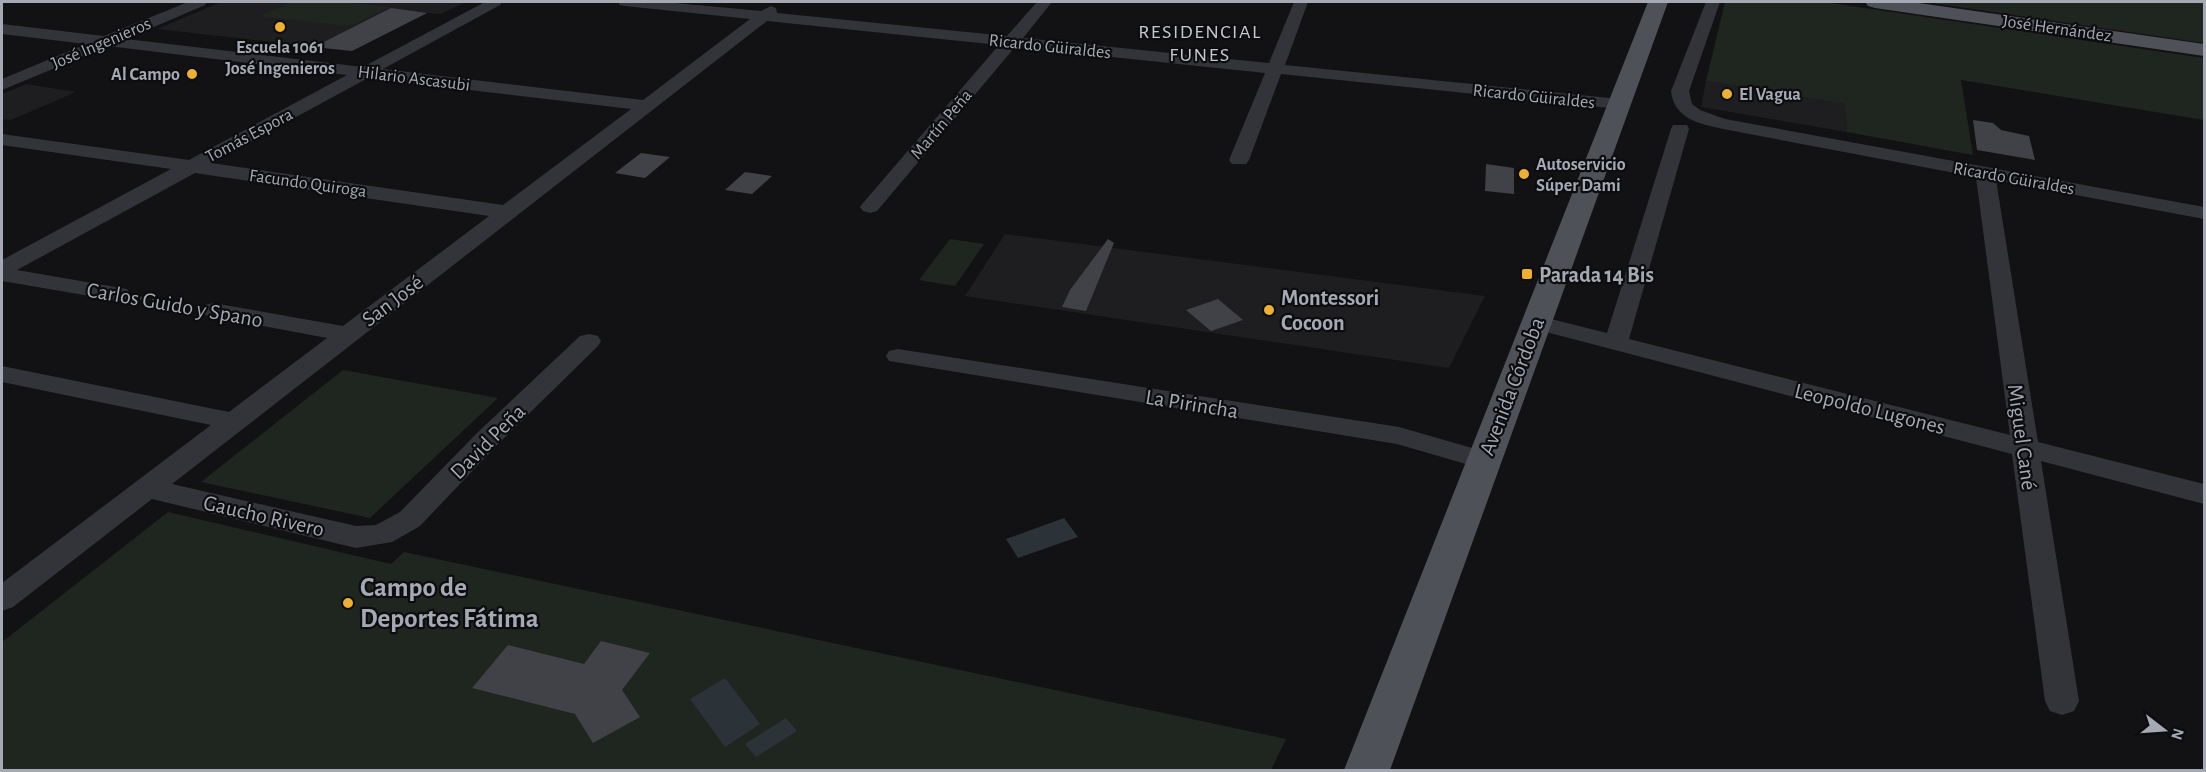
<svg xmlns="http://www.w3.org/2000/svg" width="2206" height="772" viewBox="0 0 2206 772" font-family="'Alegreya Sans',sans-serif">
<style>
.built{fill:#1e1e21}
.green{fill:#1e261f}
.water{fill:#2b3339}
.building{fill:#414247}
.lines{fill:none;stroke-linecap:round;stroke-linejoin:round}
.path-far1{stroke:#393b40;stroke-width:3;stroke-dasharray:2 4;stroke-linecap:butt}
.path{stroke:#393b40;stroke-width:4;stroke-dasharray:3 4.5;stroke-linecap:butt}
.minor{fill:#333439;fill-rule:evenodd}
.major{fill:#4f5158;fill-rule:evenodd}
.poi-dot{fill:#eeb030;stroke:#0d0d0f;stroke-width:2}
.labels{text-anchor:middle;stroke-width:4.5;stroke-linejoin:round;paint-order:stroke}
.far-street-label{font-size:18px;fill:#a4a9b4;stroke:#0d0d0f}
.far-poi-label{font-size:18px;font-weight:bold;fill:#a4a9b4;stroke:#0d0d0f;text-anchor:start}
.far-neighbourhood-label{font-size:20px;letter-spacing:1.5px;fill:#c5c8d0;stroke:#0d0d0f}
.poi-label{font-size:22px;font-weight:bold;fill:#a4a9b4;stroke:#0d0d0f;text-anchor:start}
.street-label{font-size:22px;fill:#a4a9b4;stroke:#0d0d0f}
.near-poi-label{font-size:27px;font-weight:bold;fill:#a4a9b4;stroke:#0d0d0f;text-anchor:start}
</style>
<rect width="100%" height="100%" fill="#121214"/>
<path class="built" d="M221 2H466L441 14 427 13 352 51 157 29Z
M1706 81 1846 104 1847 132 1701 107Z
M26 84 76 92 11 120 2 119V94Z
M1005 234 1485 296 1449 368 965 296Z"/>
<path class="green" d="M292 2H340L389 7 350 26 260 16Z
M1725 2H1824L2204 58V120L1961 80 1973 155 1847 132 1845 104 1706 81Z
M1925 2H2204V43Z
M950 239 984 244 955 286 919 280Z
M343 370 498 398 370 518 201 482Z
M168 512 391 564 404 552 1286 739 1271 770H2V642Z"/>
<path class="water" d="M1064 518 1078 537 1018 558 1006 539Z
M725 678 760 724 725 747 690 699Z
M786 718 797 731 756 757 745 744Z"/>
<path class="building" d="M391 8 427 13 352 51 314 47Z
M1973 120 1993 123 2001 130 2029 136 2035 160 1977 150Z
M641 153 670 157 645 178 615 173Z
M1486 164 1514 168V194L1485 191Z
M745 172 772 176 752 194 725 190Z
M1108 239 1114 243 1086 311 1062 307 1070 290Z
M1218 299 1243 320 1211 331 1186 310Z
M601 641 650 653 622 690 640 717 593 743 575 714 472 688 508 645 584 664Z"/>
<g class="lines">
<path class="path-far1" d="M140 298 169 303"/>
<path class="path" d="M160 302 191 307"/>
<path class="minor" d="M188 2H207L205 5 126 39 363 67 485 2H502L500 5 383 69 643 100 750 19 625 6 620 5 618 2H664L761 11 771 6 776 8 777 13 1007 36 1037 2H1052L1023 38 1269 63 1294 2H1308L1285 65 1619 99 1625 100 1628 104 1625 108 1619 109 1281 74 1249 160 1246 164H1232L1229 160 1265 73 1015 47 877 211 870 213 863 211 860 207 863 203 999 45 767 21 172 484 356 526 376 525 400 512 477 433 580 336 589 334 598 336 601 341 598 346 497 445 420 526 392 542 356 548 152 499 13 607 2 611V583L211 425 2 382V366L229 412 327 338 205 315 201 310 205 305 213 303 343 326 489 216 195 173 17 270 127 289 130 294 127 299 119 301 2 281V260L171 169 2 145V134L189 160 347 75 108 46 2 90V79L86 44 2 34V24L104 36ZM368 78 631 109 503 205 211 163Z
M1706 2H1720L1689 91 1692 104 1700 110 1725 119 2204 207V219L1996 180 2038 442 2204 484V504L2041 461 2079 701 2074 711 2062 715 2050 711 2045 701 2012 454 1527 327 1523 322 1527 317 1535 315 1607 333 1671 129 1673 125H1687L1689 129 1629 339 2010 435 1976 177 1723 129C1700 124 1674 119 1671 91Z
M898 349 1399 427 1493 454 1497 460 1493 466 1483 469 1397 444 889 361 886 356 889 351Z"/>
<path class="major" d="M1648 2H1668L1390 770H1344Z
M1865 2H1912L2204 44V56L1875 8 1868 6Z"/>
</g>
<g class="poi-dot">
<circle cx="280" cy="27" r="6"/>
<circle cx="192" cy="74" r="6"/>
<circle cx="1727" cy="94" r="6"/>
<circle cx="1524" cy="174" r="6"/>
<rect x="1521" y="268" width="12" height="12" rx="3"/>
<circle cx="1269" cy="310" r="6"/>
<circle cx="348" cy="603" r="6"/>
</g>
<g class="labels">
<g class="far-street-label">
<text transform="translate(2057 28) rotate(8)" y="6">José Hernández</text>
<text transform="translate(101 43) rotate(-23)" y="6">José Ingenieros</text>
<text transform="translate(1050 46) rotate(6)" y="6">Ricardo Güiraldes</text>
<text transform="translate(414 78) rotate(7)" y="6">Hilario Ascasubi</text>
<text transform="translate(1534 96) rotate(6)" y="6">Ricardo Güiraldes</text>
<text transform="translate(941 124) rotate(-50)" y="6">Martín Peña</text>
<text transform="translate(249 135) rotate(-28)" y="6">Tomás Espora</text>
<text transform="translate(2014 178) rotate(10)" y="6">Ricardo Güiraldes</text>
<text transform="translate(308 183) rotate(8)" y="6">Facundo Quiroga</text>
</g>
<g class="far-poi-label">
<text x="280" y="53" text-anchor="middle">Escuela 1061<tspan x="280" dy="21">José Ingenieros</tspan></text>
<text x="180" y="80" text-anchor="end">Al Campo</text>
<text x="1739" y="100">El Vagua</text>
<text x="1536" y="170">Autoservicio<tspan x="1536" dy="21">Súper Dami</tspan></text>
</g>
<g class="far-neighbourhood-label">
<text x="1200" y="38">RESIDENCIAL<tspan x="1200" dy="23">FUNES</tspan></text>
</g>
<g class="poi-label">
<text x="1539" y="282">Parada 14 Bis</text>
<text x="1281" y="305">Montessori<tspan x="1281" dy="25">Cocoon</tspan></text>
</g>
<g class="street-label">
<text transform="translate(392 300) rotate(-37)" y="8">San José</text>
<text transform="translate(175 304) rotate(10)" y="8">Carlos Guido y Spano</text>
<text transform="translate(1511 386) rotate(-69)" y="8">Avenida Córdoba</text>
<text transform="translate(1192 403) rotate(9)" y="8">La Pirincha</text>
<text transform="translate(1870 408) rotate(14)" y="8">Leopoldo Lugones</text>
<text transform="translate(2023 437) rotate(82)" y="8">Miguel Cané</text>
<text transform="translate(487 441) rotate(-45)" y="8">David Peña</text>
<text transform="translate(264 515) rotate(13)" y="8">Gaucho Rivero</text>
</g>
<g class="near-poi-label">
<text x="360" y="596">Campo de<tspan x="360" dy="31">Deportes Fátima</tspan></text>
</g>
</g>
<rect width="2206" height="772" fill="none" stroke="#a4a9b4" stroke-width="6"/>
<g transform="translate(2164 730) rotate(107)" stroke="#0d0d0f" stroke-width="4.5" paint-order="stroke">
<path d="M0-4.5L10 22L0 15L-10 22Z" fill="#a4a9b4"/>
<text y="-9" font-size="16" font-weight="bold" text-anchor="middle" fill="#a4a9b4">N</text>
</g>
</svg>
